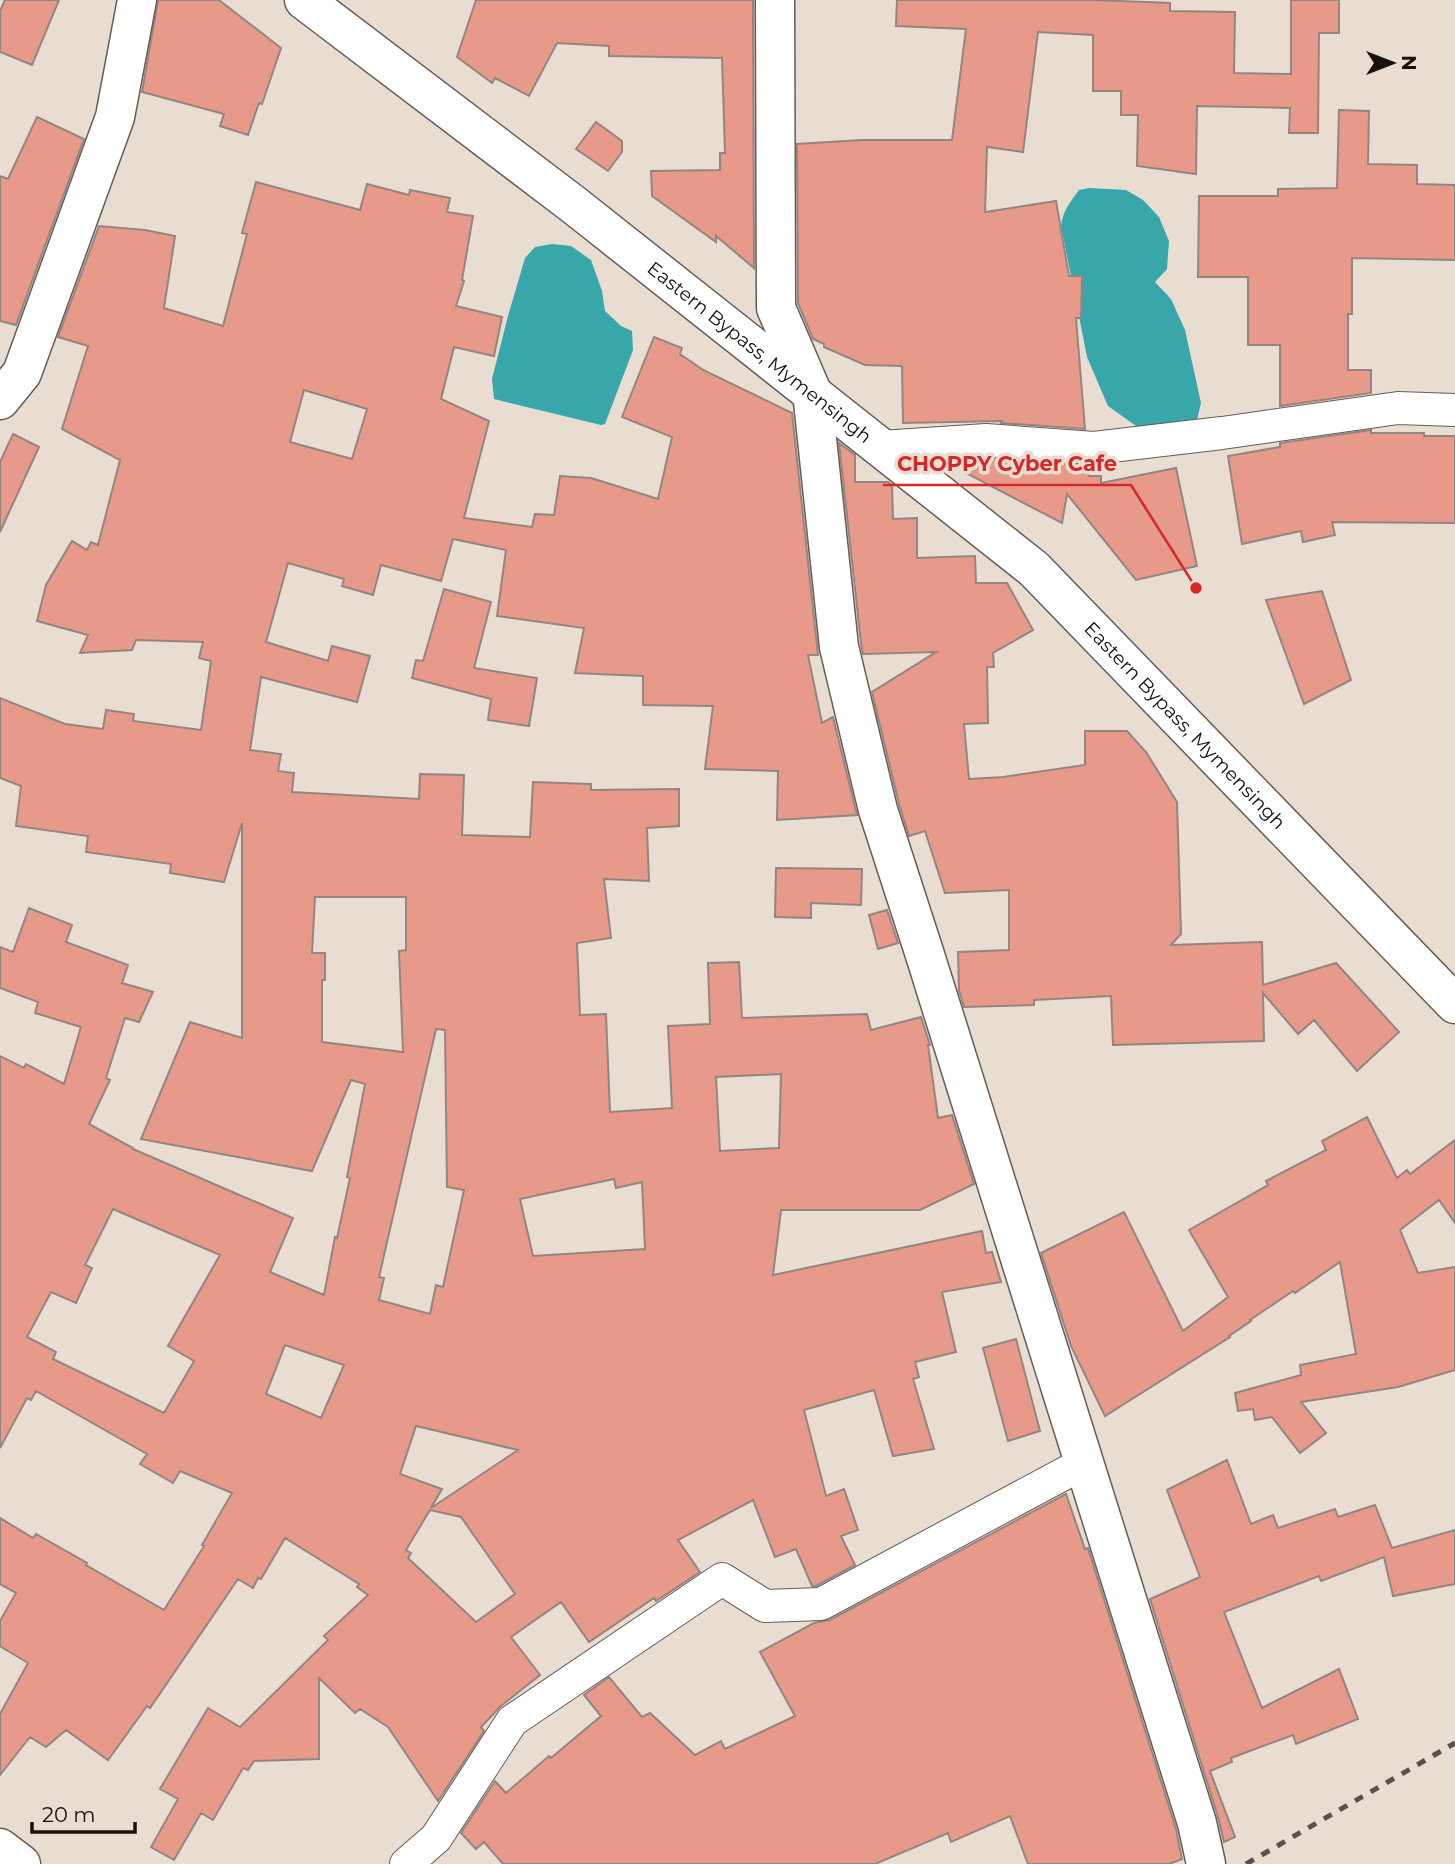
<svg xmlns="http://www.w3.org/2000/svg" width="1455" height="1864" viewBox="0 0 1455 1864" font-family="Montserrat,sans-serif">
<style>
.water{fill:#39a6aa}
.building{fill:#e79a8a;stroke:#948581;stroke-width:2;fill-rule:evenodd}
.lines{fill:none;stroke-linecap:round;stroke-linejoin:round}
.street-casing{stroke:#675c53;stroke-width:34}
.secondary-casing{stroke:#675c53;stroke-width:41}
.highway-casing{stroke:#675c53;stroke-width:41}
.street{stroke:#fff;stroke-width:32}
.secondary{stroke:#fff;stroke-width:38}
.highway{stroke:#fff;stroke-width:38}
.rail{stroke:#59524c;stroke-width:5;stroke-dasharray:9 9;stroke-linecap:butt}
.labels{text-anchor:middle;stroke-width:7;stroke-linejoin:round;paint-order:stroke}
.street-label{font-size:19px;fill:#15110d;stroke:#e9dcd1}
.leader{fill:none;stroke:#d62828;stroke-width:2.5}
.callout-dot{fill:#d62828;stroke:#e9dcd1;stroke-width:2.5}
.callout-label{font-size:21px;text-anchor:middle;font-weight:bold;fill:#d62828;stroke:#e9dcd1;stroke-width:7;stroke-linejoin:round;paint-order:stroke}
</style>
<rect width="100%" height="100%" fill="#e9dcd1"/>
<path class="water" d="M1089 188 1126 190 1143 200 1159 217 1169 241 1167 269 1155 282 1171 299 1185 330 1201 403 1196 424 1139 428 1108 406 1087 357 1061 226C1062 212 1071 201 1079 190Z
M552 244 571 246 591 260 602 291 605 311 621 326 632 331 633 350 605 424 601 425 494 399 492 379 508 316 525 258 535 247Z"/>
<path class="building" d="M5 0H59L32 65 0 52V11Z
M158 0H219L281 48 262 104 259 103 248 135 220 126 224 114 142 92Z
M476 0H753L754 268 716 236V242L652 196 651 171 720 170V153H725L722 58 609 56V46L557 43 529 96 495 78 492 83 457 57Z
M897 0H1095L1170 3V11L1235 12 1234 73 1291 74V0H1339V33H1319L1318 133H1289L1290 108 1197 106 1196 174 1137 166 1138 115H1121V91H1093V35L1038 32 1023 152 987 147 985 212 1056 201 1069 276H1082L1081 318H1076L1085 429 1001 423 1002 421 903 423 902 366 865 365 824 347V344L813 339 798 303 797 144 862 140H952L966 29 896 26Z
M1339 110 1369 111 1368 164 1417 165V184L1455 185V260L1352 258V314H1348V370H1371V393L1280 406V345H1248V277H1198L1199 196H1278V189L1337 188Z
M37 117 84 139 16 325 0 321V176L8 179Z
M596 122 622 141V152L608 171 576 149Z
M256 182 360 210 367 184 409 195 410 190 450 198 447 212 473 216 462 280 464 281 456 306 502 317 494 356 454 347 441 399 489 421 464 518 532 527 535 514 554 515 560 476 591 478 658 499 672 437 622 417 654 337 682 348 680 354 703 370 792 413 818 655H808L822 723 833 717 857 815 777 820 778 771 705 769 713 706 643 705V676L575 673 584 628 497 616 506 550 453 539 441 581 381 565 373 595 342 586 344 579 288 563 266 642 328 661 332 646 370 656 357 702 261 677 250 750 281 754 278 771 294 773 292 792 419 799 420 774 464 775 462 835 530 837 533 782 591 784V790L679 789V826L647 828 649 881 604 879 611 938 577 943 580 1015 606 1014 610 1112 672 1108 668 1026 710 1024 708 963 739 962 742 1018 867 1014 871 1030 921 1017 930 1045H928L938 1118 952 1115 974 1184 920 1210H781L773 1275 982 1231 986 1253 992 1252 1001 1282 942 1292 956 1352 915 1362 919 1377 913 1379 934 1449 893 1456 874 1390 804 1410 826 1496 844 1489 858 1530 841 1536 855 1565 816 1586H812L796 1549 775 1557 753 1500 678 1540 700 1572 656 1601 654 1598 589 1642 561 1602 511 1637 540 1675 501 1706 481 1727 484 1731 438 1801 388 1727 360 1709 355 1713 319 1678V1759L254 1761 248 1770 243 1768 213 1820 201 1813 174 1860 151 1847 178 1799 160 1789 208 1708 240 1727 328 1640 324 1636 368 1595 357 1587 359 1584 285 1538 261 1579 258 1578 253 1588 238 1579 150 1708 147 1706 108 1760 66 1730 46 1747 30 1737 0 1775V1714L28 1663 0 1646V1621L16 1593 0 1584V1518L33 1538 36 1534 87 1563 86 1565 164 1610 204 1546 202 1545 232 1493 180 1471 173 1483 140 1464 147 1454 36 1391 31 1400 27 1398 0 1448V1056L24 1068 26 1064 64 1084 81 1027 35 1013 38 1002 0 988V947L13 952 29 908 72 925 66 942 128 965 122 983 153 992 139 1022 125 1018 106 1078 110 1080 89 1124 133 1148V1149L293 1218 270 1272 324 1295 335 1237 337 1238 350 1178 347 1177 365 1084 351 1080 312 1171 141 1139 190 1022 242 1038V823L224 882 170 873 171 864 86 852 88 836 16 826 21 786 0 778V698L65 724 103 729 106 710 134 714 133 721 201 730 211 661 199 658 203 642 136 640 132 650 80 653 88 635 37 621 46 585 72 541 87 550 91 542 98 545 120 460 62 429 88 346 58 337 99 226 145 230 175 236 164 308 223 326 247 234 242 233ZM304 390 367 409 352 459 290 442ZM315 897H406V950L399 951 403 1052 322 1042V980H325V953H312ZM436 1029 445 1030 447 1187 464 1190 443 1287 436 1285 430 1314 379 1300 384 1278 379 1277ZM781 1074 779 1148 720 1151 716 1077ZM614 1179 616 1188 642 1182 645 1249 533 1256 520 1199ZM113 1209 220 1255 168 1346 194 1361 164 1413 53 1359 56 1352 27 1337 51 1292 76 1303 92 1268 85 1265ZM285 1345 344 1365 321 1418 266 1394ZM416 1426 518 1450 431 1508 442 1489 400 1474ZM430 1510 461 1517 515 1594 476 1622 408 1558 411 1553 406 1550Z
M1371 430V433H1424V436H1455V523L1332 522 1335 535 1303 542 1301 531 1242 544 1228 456 1280 447V443Z
M13 434 39 447 0 532V462Z
M839 443 855 455V482H888L892 485 893 519 917 518V558L975 556 976 583H1007L1033 630 993 653 994 667H987L988 723 964 724 969 779 1003 777 1085 765V731H1127L1146 752 1177 802 1181 934 1171 945 1262 942 1263 985 1336 963 1399 1032 1357 1071 1314 1020 1298 1034 1263 993 1264 1041 1113 1045 1111 996 1034 1000V1005L964 1007 959 990 958 952 1009 950V890L945 893 925 831 909 836 899 804 872 692 936 652 863 654 861 643Z
M986 458 1088 466 1089 476H1101V483L1176 468 1197 566 1136 580 1067 494 1062 523 966 473 976 459Z
M444 589 491 602 474 668 537 678 529 726 488 720 491 699 412 678 416 660 423 661Z
M1322 591 1351 680 1304 704 1266 600Z
M776 868 862 869 861 905 811 903V918L775 917Z
M887 910 898 943 878 949 869 915Z
M1367 1117 1397 1178 1407 1170 1410 1174 1455 1140V1223L1439 1200 1400 1230 1418 1273 1455 1267V1370L1398 1387 1301 1402 1326 1433 1300 1453 1272 1417 1255 1420 1253 1409 1238 1411 1235 1393 1301 1375 1300 1365 1356 1354 1340 1262 1295 1293 1293 1291 1250 1320 1251 1321 1229 1336 1230 1337 1105 1416 1071 1346 1041 1253 1124 1212 1183 1331 1228 1297 1189 1230 1268 1185 1266 1181 1326 1150 1322 1141Z
M1016 1339 1040 1431 1008 1441 983 1348Z
M1227 1460 1251 1524 1273 1515 1278 1528 1335 1509 1338 1517 1375 1505 1392 1548 1455 1530V1584L1393 1596 1384 1557 1321 1581 1319 1576 1224 1612 1262 1708 1339 1669 1358 1719 1296 1744 1293 1735 1231 1758 1232 1762 1210 1771 1235 1837 1224 1842 1218 1817 1150 1599 1200 1577 1167 1490Z
M1066 1494 1085 1549 1088 1548 1176 1829 1182 1859 1169 1864H1028L1010 1816 951 1842 948 1833 875 1864H503L484 1842 476 1849 461 1833 495 1781 506 1793 549 1756 551 1758 601 1716 584 1695 609 1677 642 1717 650 1713 695 1755 721 1741 725 1749 795 1716 760 1652 814 1623 830 1620Z"/>
<g class="lines">
<g class="street-casing">
<path id="street" d="M881 447 986 440 1094 448 1222 433 1398 408 1455 410
M406 1864 436 1838 512 1721 722 1579 765 1606 821 1604 1084 1463"/>
</g>
<g class="secondary-casing">
<path id="secondary" d="M775 0 776 308 812 392 839 647 878 810 925 955 1197 1823 1206 1864
M0 400 22 373 115 117 137 0
M0 1848 21 1864"/>
</g>
<g class="highway-casing">
<g id="highway">
<path id="s1" d="M304 0 574 205 1034 569 1455 1004"/>
</g>
</g>
<use href="#street" class="street"/>
<use href="#secondary" class="secondary"/>
<use href="#highway" class="highway"/>
<path class="rail" d="M1246 1864 1455 1743"/>
</g>
<g class="labels">
<g class="street-label">
<text dy="7" stroke="none"><textPath href="#s1" startOffset="576">Eastern Bypass, Mymensingh</textPath></text>
<text dy="7" stroke="none"><textPath href="#s1" startOffset="1143">Eastern Bypass, Mymensingh</textPath></text>
</g>
</g>
<path class="leader" d="M1196 588L1131 485H883"/>
<circle class="callout-dot" cx="1196" cy="588" r="7"/>
<g class="callout-label">
<text x="1007" y="471">CHOPPY Cyber Cafe</text>
</g>
<g transform="translate(1392 63) rotate(90)" stroke="#e9dcd1" stroke-width="5" paint-order="stroke">
<path d="M0-5L12 26L0 18L-12 26Z" fill="#15110d"/>
<text y="-10" font-size="19" font-weight="bold" text-anchor="middle" fill="#15110d">N</text>
</g>
<path d="M32 1822v10h103v-10" fill="none" stroke="#15110d" stroke-width="3.5"/>
<text x="42" y="1822" font-size="21" fill="#15110d" stroke="#e9dcd1" stroke-width="5" paint-order="stroke">20 m</text>
</svg>
